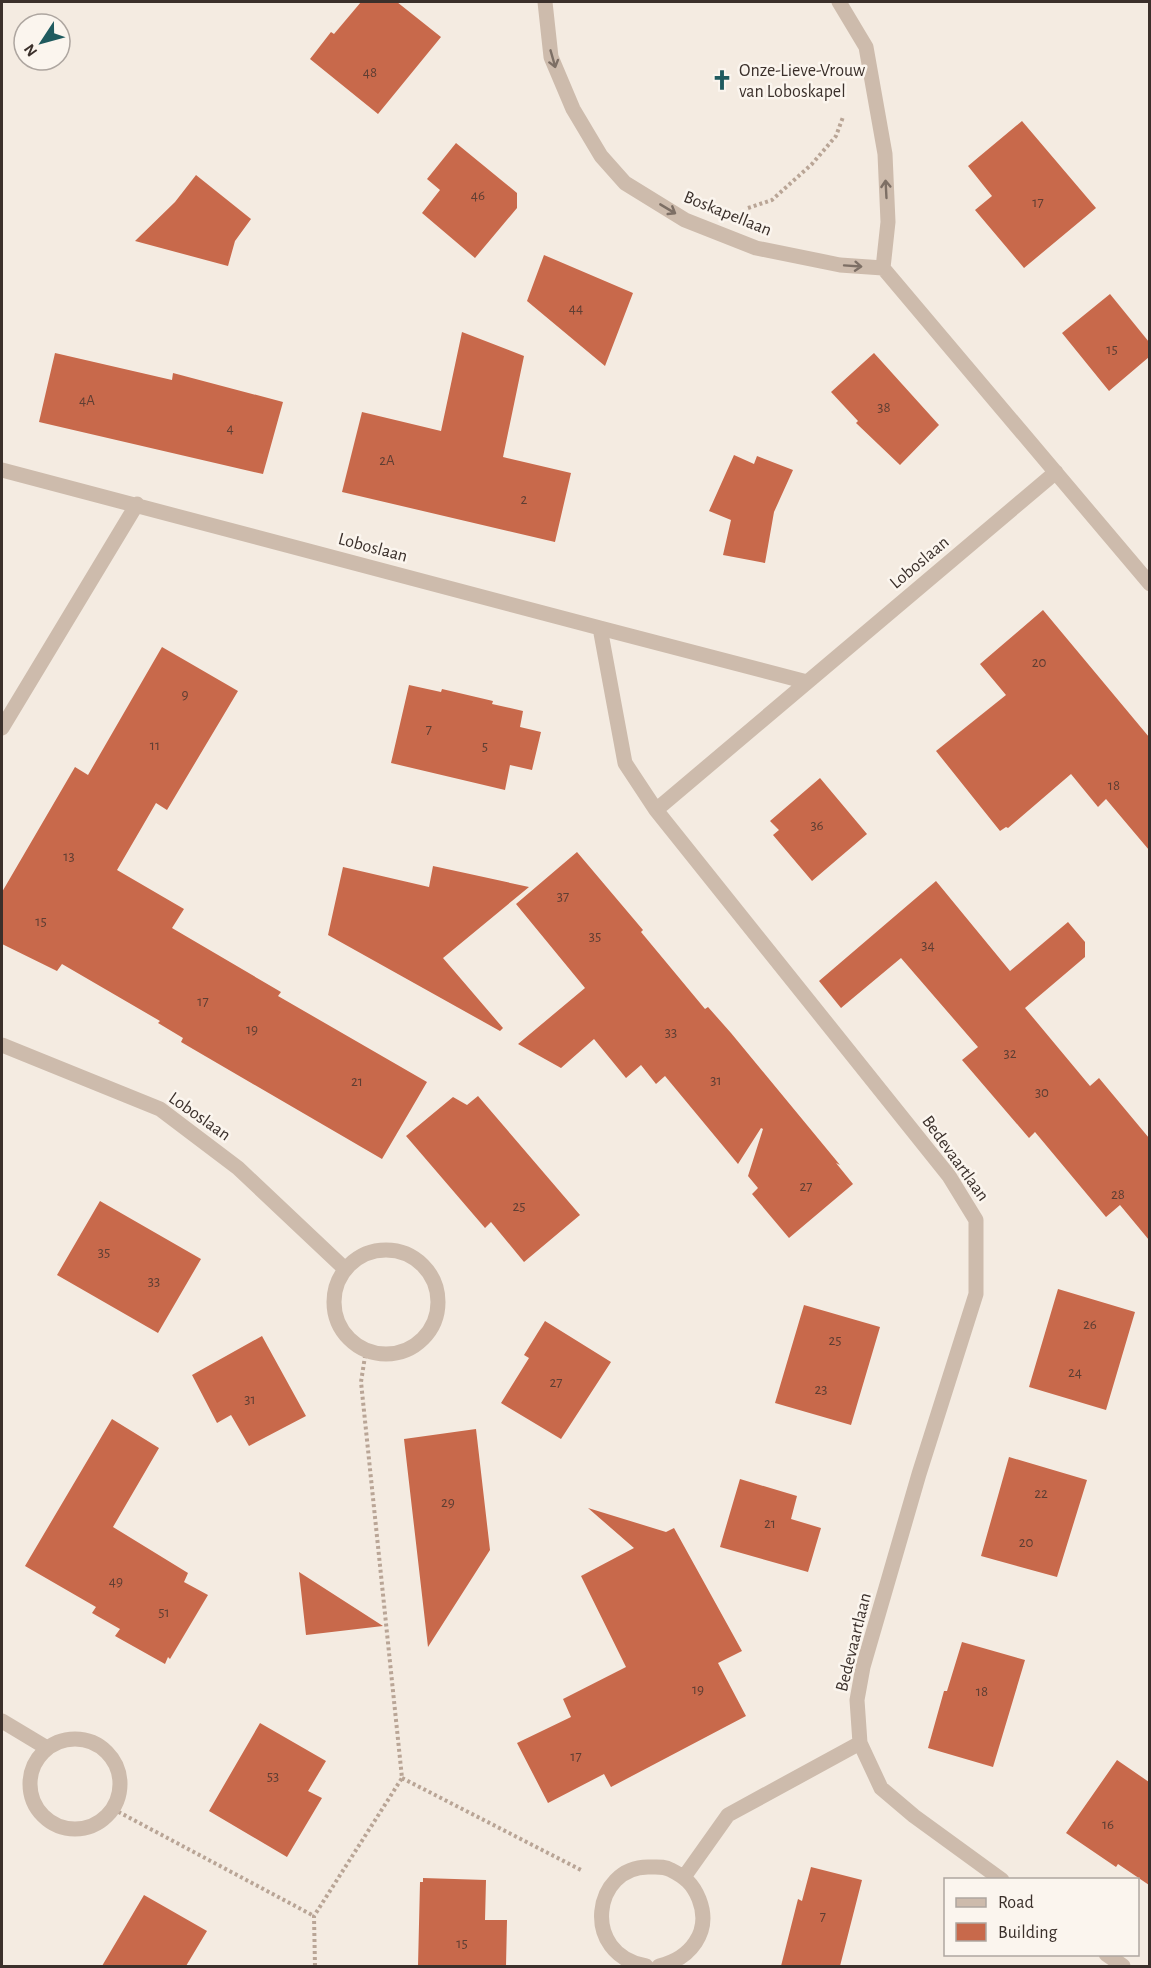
<svg xmlns="http://www.w3.org/2000/svg" width="1151" height="1968" viewBox="0 0 1151 1968" font-family="'Alegreya Sans',sans-serif">
<style>
.building{fill:#c8694b}
.lines{fill:none;stroke-linecap:round;stroke-linejoin:round}
.path{stroke:#b9a596;stroke-width:4;stroke-dasharray:3 3;stroke-linecap:butt}
.street{stroke:#cdbbac;stroke-width:15}
.oneway{stroke:#7d6f65}
.labels{text-anchor:middle;stroke-width:5;stroke-linejoin:round;paint-order:stroke}
.number-label{font-size:15px;fill:#5e3e33}
.poi-label{font-size:18px;fill:#3b302b;stroke:#fbf5ee;text-anchor:start}
.street-label{font-size:18px;fill:#3b302b;stroke:#fbf5ee}
</style>
<rect width="100%" height="100%" fill="#f4ebe1"/>
<path class="building" d="M361 2H397L441 37 378 114 310 59 331 32 334 34Z
M1022 121 1096 208 1024 268 975 210 992 196 968 166Z
M456 143 517 193V208L475 258 422 213 440 190 427 179Z
M196 175 251 219 235 241 228 266 135 241 175 202Z
M544 255 633 293 605 366 527 301Z
M1110 294 1149 342V357L1109 391 1062 333Z
M462 332 524 356 503 457 571 473 555 542 342 492 362 412 441 431Z
M55 353 172 380 173 373 283 402 263 474 39 422Z
M874 353 939 425 900 465 856 423 858 421 831 392Z
M734 455 754 464 757 456 793 470 774 512 765 563 723 555 731 520 709 511Z
M1043 610 1149 737V850L1106 799 1098 807 1071 774 1008 828 1006 827 1000 831 936 751 1006 695 980 664Z
M162 647 238 691 167 810 156 803 117 870 184 909 172 928 281 992 278 996 427 1082 382 1159 181 1042 183 1038 158 1023 160 1021 62 964 57 971 2 944V892L75 767 88 775Z
M409 685 441 692 442 689 493 701 492 704 523 711 520 727 541 732 532 770 510 765 505 790 391 763Z
M820 778 867 834 812 881 773 835 779 830 770 821Z
M577 852 643 930 641 932 705 1009 708 1007 731 1033 840 1165 836 1163 853 1184 789 1238 752 1194 758 1188 748 1176 763 1129 761 1128 738 1164 665 1076 656 1084 641 1065 626 1078 594 1039 561 1068 518 1044 585 988 516 904Z
M433 866 529 887 443 958 503 1028 500 1031 328 935 343 867 429 887Z
M936 881 1010 971 1068 922 1085 942V957L1025 1008 1090 1086 1099 1078 1149 1138V1240L1120 1205 1106 1217 1035 1132 1029 1138 962 1060 978 1047 901 958 841 1008 819 981Z
M478 1096 580 1215 524 1262 491 1222 485 1228 406 1136 453 1097 467 1105Z
M100 1201 201 1259 158 1333 57 1275Z
M1058 1289 1135 1312 1106 1410 1029 1387Z
M804 1305 880 1327 851 1425 775 1403Z
M545 1321 611 1362 561 1439 501 1403 529 1358 524 1355Z
M262 1336 306 1416 249 1446 231 1415 217 1423 192 1375Z
M112 1419 159 1448 113 1527 188 1573 184 1582 208 1595 170 1659 168 1657 165 1664 115 1636 120 1629 92 1613 96 1607 25 1566Z
M476 1429 490 1550 428 1647 404 1439Z
M1009 1457 1087 1480 1057 1577 981 1556Z
M740 1479 797 1496 791 1519 821 1528 808 1572 720 1547Z
M588 1508 666 1532 674 1528 742 1651 718 1663 746 1716 611 1787 604 1774 548 1803 517 1743 571 1717 563 1699 626 1667 581 1576 634 1548Z
M299 1572 383 1626 306 1635Z
M962 1642 1025 1660 993 1767 928 1748 944 1691H947Z
M260 1723 326 1761 308 1791 322 1798 287 1857 209 1811Z
M1117 1760 1149 1782V1885L1118 1864 1116 1867 1066 1833Z
M811 1867 862 1880 840 1966H781L798 1899 802 1901Z
M423 1878 486 1880 485 1920H507L506 1966H418L420 1882H423Z
M144 1895 207 1931 186 1966H102Z"/>
<g class="lines">
<path class="path" d="M748 208 772 200 812 164 836 136 843 117
M402 1778 583 1871
M113 1809 314 1916
M315 1966 314 1916 402 1778 361 1382 366 1350"/>
<path class="street" d="M545 2 551 57 573 109 601 156 625 183 685 220 756 248 840 265 883 268 1150 584
M839 2 866 47 885 154 888 222 883 268
M2 470 600 628
M807 682 600 628 625 763 656 810 949 1176 976 1220V1294L919 1474 863 1667 857 1700 860 1743 881 1788 914 1816 1002 1880
M2 728 137 504
M656 810 1056 472
M2 1045 160 1109 238 1168 345 1269
M334 1302a52 52 0 1 1 104 0a52 52 0 1 1-104 0Z
M2 1721 47 1748
M30 1784a45 45 0 1 1 90 0a45 45 0 1 1-90 0Z
M684 1877 728 1815 860 1743
M1106 1954 1123 1966
M646 1966C580 1954 593 1866 649 1867 658 1867 664 1866 671 1870 685 1877 693 1884 699 1899 712 1932 690 1959 659 1966"/>
</g>
<defs><path id="oneway-shaft" d="M-6 0H5M1.5-3L5.5 0L1.5 3" fill="none" stroke-width="1.6" stroke-linecap="round" stroke-linejoin="round" transform="scale(1.5)"/></defs>
<g class="oneway">
<use href="#oneway-shaft" transform="translate(553 59) rotate(74)"/>
<use href="#oneway-shaft" transform="translate(886 189) rotate(-93)"/>
<use href="#oneway-shaft" transform="translate(668 209) rotate(31)"/>
<use href="#oneway-shaft" transform="translate(853 266) rotate(4)"/>
</g>
<defs>
<g id="church-bare" transform="scale(1.62)"><path d="M-1.2-6h2.4v3.5h3.3v2.4h-3.3V6h-2.4V-.1h-3.3v-2.4h3.3Z" fill="#1f5a5e" stroke="#fbf5ee" stroke-width="2.5" paint-order="stroke"/></g>
</defs>
<g fill-rule="evenodd">
<use href="#church-bare" x="722" y="80"/>
</g>
<g class="labels">
<g class="number-label">
<text x="370" y="77">48</text>
<text x="478" y="200">46</text>
<text x="1038" y="207">17</text>
<text x="576" y="313">44</text>
<text x="1112" y="354">15</text>
<text x="87" y="405">4A</text>
<text x="884" y="412">38</text>
<text x="230" y="433">4</text>
<text x="387" y="465">2A</text>
<text x="524" y="504">2</text>
<text x="1039" y="667">20</text>
<text x="185" y="699">9</text>
<text x="429" y="734">7</text>
<text x="155" y="750">11</text>
<text x="485" y="751">5</text>
<text x="1114" y="790">18</text>
<text x="817" y="830">36</text>
<text x="69" y="861">13</text>
<text x="563" y="901">37</text>
<text x="41" y="926">15</text>
<text x="595" y="941">35</text>
<text x="928" y="950">34</text>
<text x="203" y="1006">17</text>
<text x="252" y="1034">19</text>
<text x="671" y="1037">33</text>
<text x="1010" y="1058">32</text>
<text x="716" y="1085">31</text>
<text x="357" y="1086">21</text>
<text x="1042" y="1097">30</text>
<text x="806" y="1191">27</text>
<text x="1118" y="1199">28</text>
<text x="519" y="1211">25</text>
<text x="104" y="1257">35</text>
<text x="154" y="1286">33</text>
<text x="1090" y="1329">26</text>
<text x="835" y="1345">25</text>
<text x="1075" y="1377">24</text>
<text x="556" y="1387">27</text>
<text x="821" y="1394">23</text>
<text x="250" y="1404">31</text>
<text x="1041" y="1498">22</text>
<text x="448" y="1507">29</text>
<text x="770" y="1528">21</text>
<text x="1026" y="1547">20</text>
<text x="116" y="1586">49</text>
<text x="164" y="1617">51</text>
<text x="698" y="1694">19</text>
<text x="982" y="1696">18</text>
<text x="576" y="1761">17</text>
<text x="273" y="1781">53</text>
<text x="1108" y="1829">16</text>
<text x="823" y="1921">7</text>
<text x="462" y="1948">15</text>
</g>
<g class="poi-label">
<text x="739" y="76">Onze-Lieve-Vrouw<tspan x="739" dy="21">van Loboskapel</tspan></text>
</g>
<g class="street-label">
<text transform="translate(728 213) rotate(22)" y="6">Boskapellaan</text>
<text transform="translate(373 547) rotate(15)" y="6">Loboslaan</text>
<text transform="translate(919 562) rotate(-40)" y="6">Loboslaan</text>
<text transform="translate(200 1116) rotate(35)" y="6">Loboslaan</text>
<text transform="translate(956 1158) rotate(54)" y="6">Bedevaartlaan</text>
<text transform="translate(853 1642) rotate(-76)" y="6">Bedevaartlaan</text>
</g>
</g>
<rect width="1151" height="1968" fill="none" stroke="#3b302b" stroke-width="6"/>
<rect x="944" y="1878" width="195" height="78" fill="#fbf5ee" stroke="#aea6a0" stroke-width="1.5"/>
<rect x="956" y="1898" width="30" height="9" fill="#cdbbac" stroke="#aea6a0" stroke-width="1.5"/>
<text x="998" y="1908" font-size="18" fill="#3b302b">Road</text>
<rect x="956" y="1923" width="30" height="18" fill="#c8694b" stroke="#aea6a0" stroke-width="1.5"/>
<text x="998" y="1938" font-size="18" fill="#3b302b">Building</text>
<g transform="translate(42 42) rotate(234)"><circle r="28" fill="#fbf5ee" stroke="#aea6a0" stroke-width="1.5"/>
<path d="M0-4.5L10 22L0 15L-10 22Z" fill="#1f5a5e"/>
<text y="-9" font-size="16" font-weight="bold" text-anchor="middle" fill="#3b302b">N</text>
</g>
</svg>
